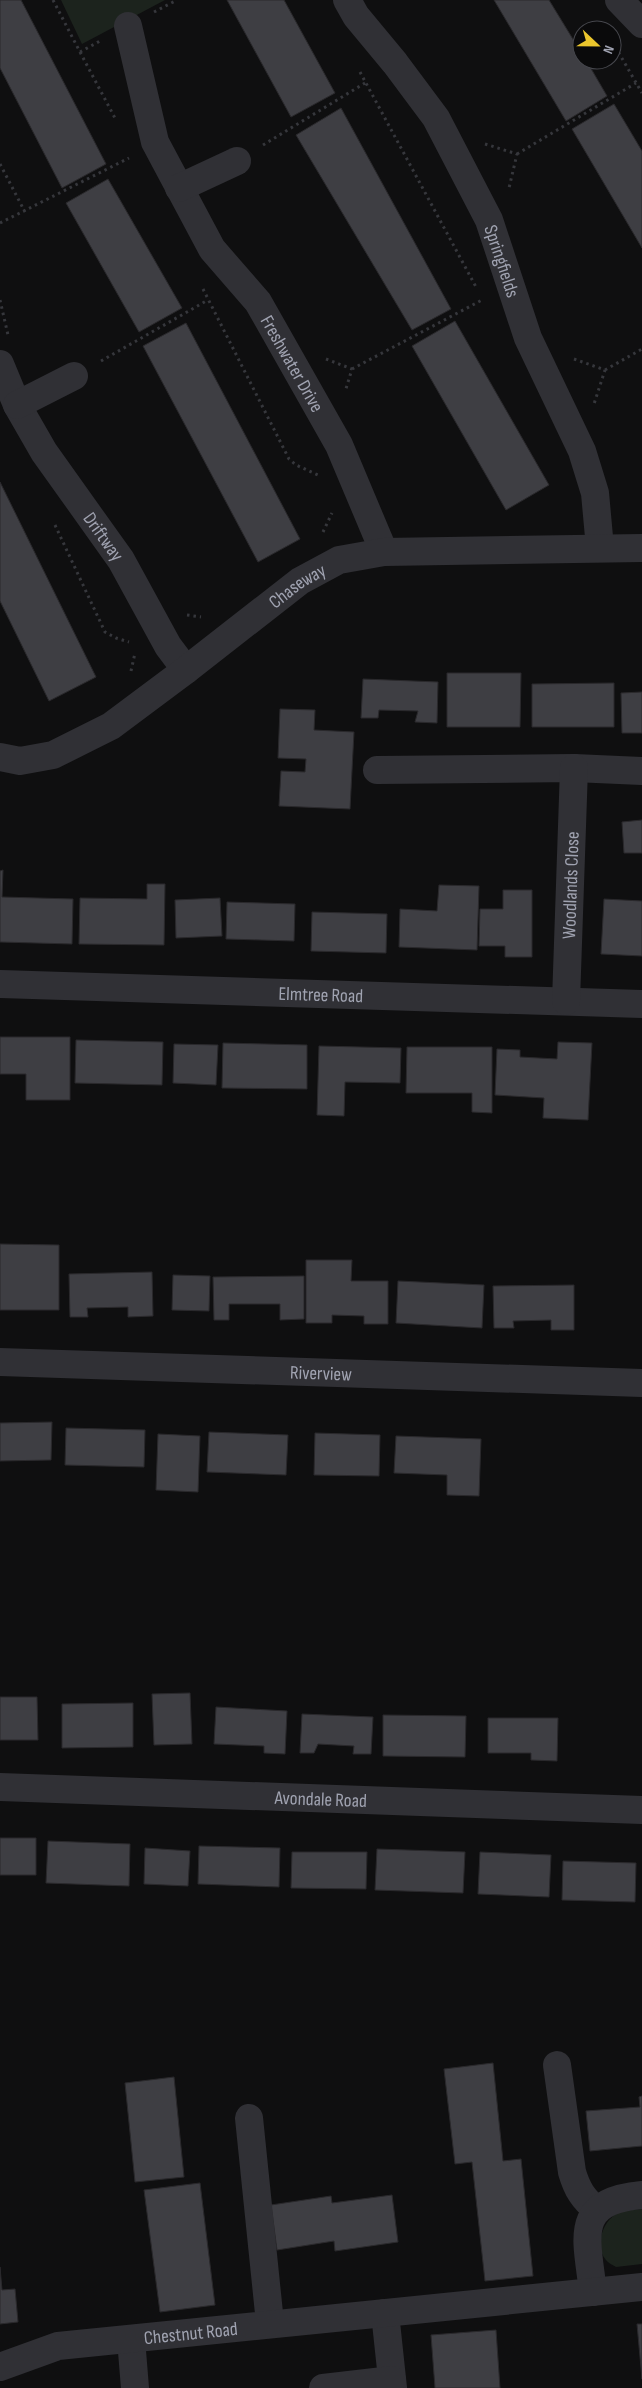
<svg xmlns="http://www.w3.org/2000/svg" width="642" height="2388" viewBox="0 0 642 2388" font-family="'Sofia Sans Condensed',sans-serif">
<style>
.green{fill:#1c231d}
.building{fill:#3e3e43;stroke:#2a292c}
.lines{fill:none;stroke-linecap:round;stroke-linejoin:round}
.path{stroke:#36373c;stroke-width:3;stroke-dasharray:2.5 4;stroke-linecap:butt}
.minor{stroke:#303035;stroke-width:28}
.labels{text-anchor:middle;stroke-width:5;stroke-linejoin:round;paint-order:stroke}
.street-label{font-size:19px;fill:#a0a3b1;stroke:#0a0a0b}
</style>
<rect width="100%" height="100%" fill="#0f0f10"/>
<path class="green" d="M61 0H165L82 44Z
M642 2209V2264L616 2267C613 2265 608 2263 606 2260 593 2245 604 2217 622 2211 628 2210 636 2210 642 2209Z"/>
<path class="building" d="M0 0H21L106 164 62 188 0 68Z
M227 0H284L335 93 291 117Z
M494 0H549L582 54V60H586L607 96 566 121Z
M614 104 642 151V248L572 129Z
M341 108 451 309 412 330 296 135Z
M108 179 182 308 139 332 66 203Z
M455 321 549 485 506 510 412 346Z
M186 323 300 539 258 562 143 346Z
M0 482 96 677 49 701 0 601Z
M447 673H521L520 727H447Z
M363 679 438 682 437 723 415 722 418 711 379 710 378 718H361Z
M614 683V727H532V684Z
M642 692V733H622L621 693Z
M280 709 315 710 314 730 354 732 350 809 279 806 281 771 305 772 306 759 278 758Z
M642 820V853H624L622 822Z
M3 870 2 897 73 899 72 944 0 942V871Z
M147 884H165L164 945 79 944 80 898 147 899Z
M439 885 479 886 477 950 399 947 400 909 437 911Z
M503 890H532V957H505V946H479L480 909H503Z
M220 898 222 936 176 938 175 900Z
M604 899 642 901V956L601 954Z
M227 902 295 904 294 941 226 939Z
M312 912 387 914 386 953 311 951Z
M0 1037H70V1100H26V1074H0Z
M76 1040 163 1042 162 1085 75 1083Z
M558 1042 592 1043 588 1120 543 1118 544 1098 495 1095 497 1049 520 1050V1057L557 1059Z
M223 1043 307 1045V1089L222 1088Z
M174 1044 218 1045 216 1085 173 1083Z
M319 1046 401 1048 400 1083 345 1082 344 1116 317 1115Z
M407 1047H492V1113L472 1112V1093H406Z
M0 1244 59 1245V1310H0Z
M306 1260H352L351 1281H388V1324H364V1316L332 1315V1323H306Z
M152 1272 153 1316 128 1317V1307L87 1308 88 1317H70L69 1274Z
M173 1275 210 1276 209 1311 172 1310Z
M304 1276V1319L280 1320V1304H229V1320H214L213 1277Z
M398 1281 484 1285 482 1328 396 1323Z
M574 1285V1330H551V1320L513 1321 514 1328H494L493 1286Z
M52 1422 51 1460 0 1461V1423Z
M66 1428 145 1430 144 1467 65 1465Z
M209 1432 288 1435 286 1475 207 1472Z
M315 1433 380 1435 379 1476 314 1475Z
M158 1434 200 1436 198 1492 156 1490Z
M396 1436 481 1439 479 1496 447 1495V1475L394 1473Z
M190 1693 192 1744 154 1745 152 1694Z
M0 1697H37L38 1740H0Z
M133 1703V1747L62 1748V1704Z
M216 1707 287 1711 285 1754 264 1753V1746L214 1744Z
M302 1714 373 1717 371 1754H353L354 1746 318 1744 314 1753H300Z
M383 1715 466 1716 465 1757 383 1756Z
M488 1718H558L557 1761 531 1760V1753H488Z
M0 1838H36V1875H0Z
M48 1841 130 1844 129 1886 46 1883Z
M199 1846 280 1848 279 1887 198 1884Z
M145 1848 190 1851 188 1886 144 1884Z
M377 1849 465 1852 463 1893 375 1890Z
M292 1852H367L366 1889 291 1888Z
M480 1852 551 1855 549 1897 478 1894Z
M563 1861 636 1863 635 1902 562 1900Z
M493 2063 503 2161 521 2159 533 2276 485 2281 472 2162 455 2164 444 2069Z
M174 2077 184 2177 135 2182 125 2083Z
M642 2096V2146L590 2151 586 2111 640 2107 639 2097Z
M200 2183 215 2305 160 2312 144 2190Z
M392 2195 398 2242 335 2251 334 2241 277 2250 271 2205 331 2196 332 2203Z
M0 2267 2 2290 15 2289 18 2322 0 2324Z
M637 2324H642V2379Z
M496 2330 500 2388H435L431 2335Z"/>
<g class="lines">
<path class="path" d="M53 0 80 52 100 41
M154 12 177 0
M612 41 642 93
M80 52 116 120
M360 72 476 287
M485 144 517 154 509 188
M263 145 365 83
M517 154 636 83
M0 164 25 212
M0 223 129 158
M203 289 289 459 296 465 318 475
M0 300 8 335
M326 359 352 369 345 392
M574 359 605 370 594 404
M101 361 208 300
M352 369 482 300
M605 370 642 349
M55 525 105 632 116 638 129 642
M323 532 332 513
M187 615 201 617
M131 671 135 653"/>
<g class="minor">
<path id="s1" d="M347 0 356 16 395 63 436 118 489 220 528 338 582 451 595 493 600 548"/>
<path d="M619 0 642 24"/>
<path id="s2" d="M128 26 155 142 212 249 258 302 339 445 384 552"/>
<path d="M179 188 237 161"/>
<path id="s3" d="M0 364 17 405 44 452 121 560 168 646 186 670"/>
<path d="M17 405 74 376"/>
<path id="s4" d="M0 757 20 761 53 755 111 726 186 670 300 581 339 560 384 552 642 548"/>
<path d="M377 770 574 768 642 771"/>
<path id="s5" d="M0 984 642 1004"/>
<path id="s6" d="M566 1001 574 768"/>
<path id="s7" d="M0 1362 642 1383"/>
<path id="s8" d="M0 1787 642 1810"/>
<path d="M557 2065 572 2172C577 2189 583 2199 597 2210"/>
<path d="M249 2118 270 2323"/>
<path d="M593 2292C587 2238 572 2201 642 2195"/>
<path d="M385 2313 393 2388"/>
<path d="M131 2339 135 2388"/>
<path id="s9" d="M0 2367 58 2346 642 2287"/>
<path d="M323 2388 392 2380"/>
</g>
</g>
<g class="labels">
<g class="street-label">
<text dy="7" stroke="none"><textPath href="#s1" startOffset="306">Springfields</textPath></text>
<text dy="7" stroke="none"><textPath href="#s2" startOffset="381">Freshwater Drive</textPath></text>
<text dy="7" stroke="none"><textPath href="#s3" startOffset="202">Driftway</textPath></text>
<text dy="7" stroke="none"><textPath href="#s4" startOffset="352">Chaseway</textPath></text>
<text dy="7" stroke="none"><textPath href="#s6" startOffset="116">Woodlands Close</textPath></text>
<text dy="7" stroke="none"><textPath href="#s5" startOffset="321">Elmtree Road</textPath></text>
<text dy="7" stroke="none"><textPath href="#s7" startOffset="321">Riverview</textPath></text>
<text dy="7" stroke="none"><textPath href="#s8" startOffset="321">Avondale Road</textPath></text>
<text dy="7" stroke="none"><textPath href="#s9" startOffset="195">Chestnut Road</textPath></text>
</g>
</g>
<g transform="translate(597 45) rotate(112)"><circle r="24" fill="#0a0a0b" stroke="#46474d"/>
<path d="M0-4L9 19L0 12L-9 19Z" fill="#ebc62d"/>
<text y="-8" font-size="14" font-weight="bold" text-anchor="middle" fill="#a0a3b1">N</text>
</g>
</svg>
